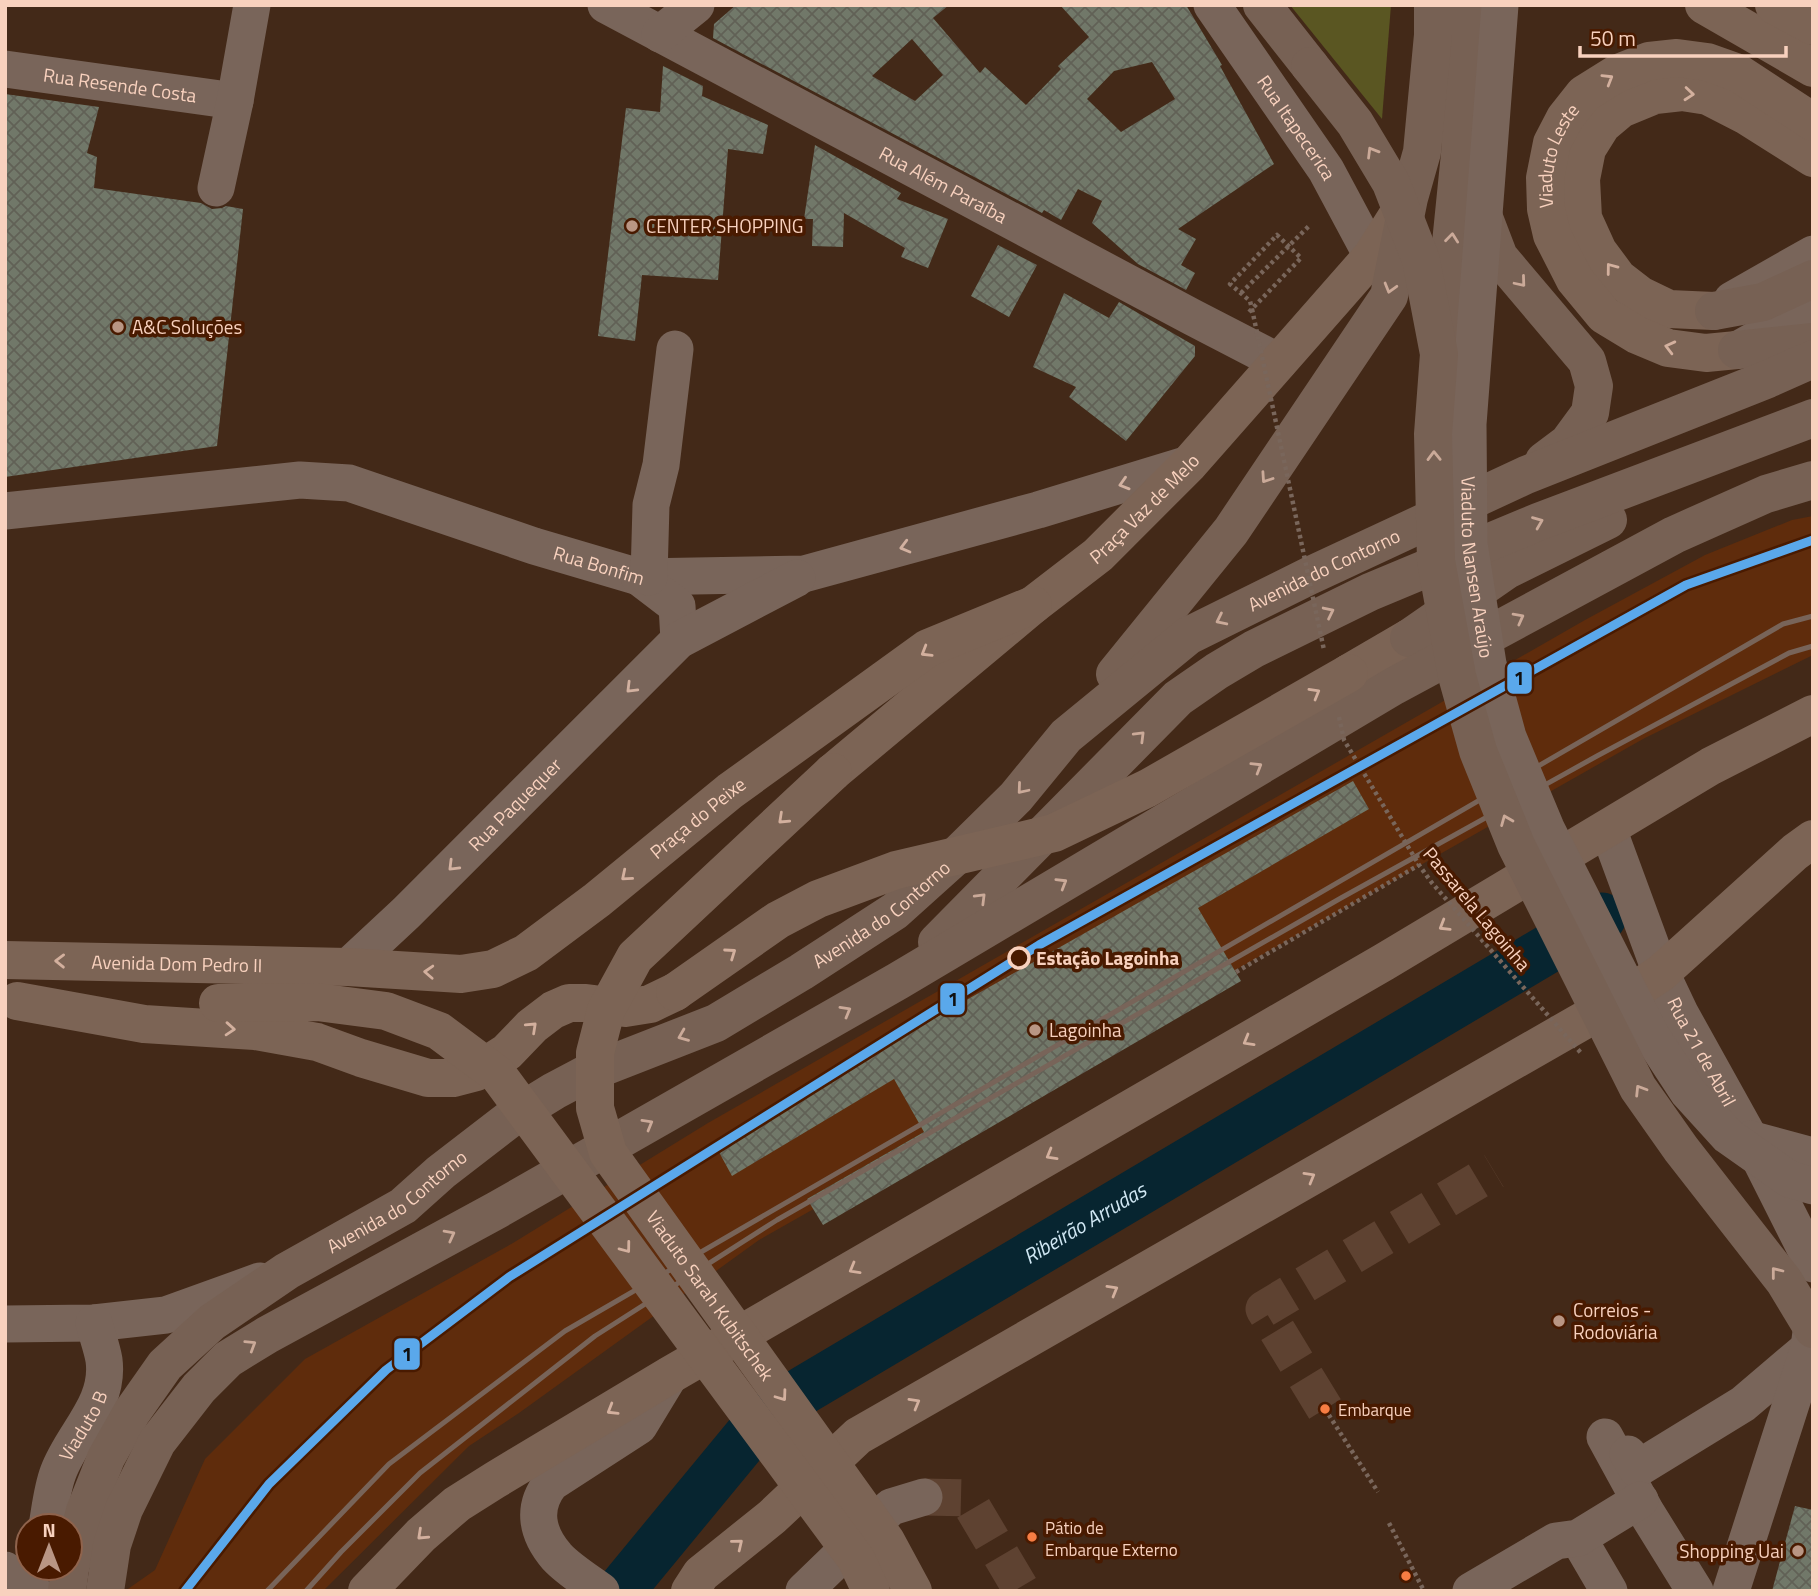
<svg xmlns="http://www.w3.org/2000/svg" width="1818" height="1596" viewBox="0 0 1818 1596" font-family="'Titillium Web',sans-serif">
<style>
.built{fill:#5f2c0c}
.park{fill:#5a5622}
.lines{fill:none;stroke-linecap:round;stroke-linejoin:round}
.river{stroke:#072530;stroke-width:49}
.building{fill:url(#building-cross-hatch);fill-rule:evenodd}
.minor-tunnel{stroke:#5e4231;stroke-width:37;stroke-dasharray:37 18;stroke-linecap:butt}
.path{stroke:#79665b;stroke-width:4.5;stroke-dasharray:3.5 3.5;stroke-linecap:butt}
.minor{stroke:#79655a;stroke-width:37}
.major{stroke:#7c6455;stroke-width:38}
.highway{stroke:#776154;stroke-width:38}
.rail{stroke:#786459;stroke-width:5}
.path-bridge{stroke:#79665b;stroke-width:4.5;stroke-dasharray:3.5 3.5;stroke-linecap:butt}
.minor-bridge{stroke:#79655a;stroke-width:37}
.major-bridge{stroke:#7c6455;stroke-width:38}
.highway-bridge{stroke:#776154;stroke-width:38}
.metro-1-casing{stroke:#491a00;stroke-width:14}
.metro-1{stroke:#5aa8eb;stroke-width:9}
.oneway{stroke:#d3b09e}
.oneway2{stroke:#cbaa99}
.oneway3{stroke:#d2b1a0}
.poi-dot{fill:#b99684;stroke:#491a00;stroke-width:2.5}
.stop-dot{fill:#491a00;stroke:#f8d1be;stroke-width:3.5}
.bus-dot{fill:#f77d43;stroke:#491a00;stroke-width:2.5}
.labels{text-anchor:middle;stroke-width:7;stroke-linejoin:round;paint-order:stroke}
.bus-label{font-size:17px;fill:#f8d1be;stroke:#491a00;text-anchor:start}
.street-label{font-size:19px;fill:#f8d1be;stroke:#491a00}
.poi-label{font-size:19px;fill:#f8d1be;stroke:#491a00;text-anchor:start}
.stop-label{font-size:19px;font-weight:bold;fill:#f8d1be;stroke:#491a00;text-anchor:start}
.water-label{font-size:21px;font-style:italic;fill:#d0e7f3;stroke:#491a00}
.line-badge{stroke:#491a00;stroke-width:2.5}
.pale-badge-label{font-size:19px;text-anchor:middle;font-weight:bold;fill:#111}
</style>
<defs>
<pattern id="building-cross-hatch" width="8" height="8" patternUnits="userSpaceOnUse" patternTransform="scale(1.75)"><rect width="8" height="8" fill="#717869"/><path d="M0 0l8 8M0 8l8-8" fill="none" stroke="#616156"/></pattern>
</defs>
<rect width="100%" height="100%" fill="#432918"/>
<path class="built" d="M1813 516V655L1643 739 759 1240 519 1413 469 1446 323 1591H125L155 1570 205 1459 305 1359 513 1243 708 1123 1585 620 1705 555 1792 520Z"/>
<path class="park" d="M1290 5H1391L1382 119Z"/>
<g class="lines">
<path class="river" id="s1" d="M620 1591 747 1437 777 1409 804 1390 1602 917"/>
</g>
<path class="building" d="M736 5H949L933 18 980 73 985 67 1026 105 1061 69 1058 66 1089 37 1060 5H1186L1222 65 1220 66 1274 164 1178 229 1196 239 1181 265 1195 273 1186 290 1138 264 1092 223 1102 201 1078 189 1061 220 1044 210 1042 213 713 38 714 24ZM912 39 943 75 915 101 872 76ZM1152 62 1175 99 1121 132 1087 99 1114 71Z
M663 66 703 86 702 96 768 125 763 154 728 149 718 280 642 275 635 341 598 336 626 108 660 112Z
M5 94 99 107 87 153 97 157 94 188 201 203 212 209 222 208 226 206 243 209 217 446 5 477Z
M815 145 901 193 897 199 948 219 928 268 901 257 905 248 844 213 843 247 812 246 813 219H804Z
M998 245 1037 265 1009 317 971 296Z
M1064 293 1109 318 1119 302 1195 346V356L1126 441 1069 397 1076 387 1033 367Z
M1353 781 1369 809 1198 908 1241 981 823 1225 807 1199 924 1132 894 1079 732 1176 714 1143Z
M1795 1506 1813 1510V1591H1772Z"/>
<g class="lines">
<path class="minor-tunnel" d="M1325 1409 1264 1309 1494 1171
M924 1497 967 1498 1022 1591"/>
<path class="path" d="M1241 293 1310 225
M1249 312 1301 258 1277 235 1230 284 1250 301 1252 309
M1236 972 1419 865
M1325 1409 1378 1492
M1389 1523 1424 1591"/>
<g class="minor">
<path id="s2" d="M606 5 1192 317 1279 362"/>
<path id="s3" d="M1212 5 1326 170 1372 256"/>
<path d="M660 34 696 5"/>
<path id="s4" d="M5 69 235 101"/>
<path d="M216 188 235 101 252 5"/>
<path d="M1732 300 1813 254"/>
<path d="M1737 350 1813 307"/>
<path id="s5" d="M5 511 300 480 349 483 534 546 639 577 804 574 1038 510 1189 464"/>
<path d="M639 577 677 606 679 640"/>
<path d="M649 577 651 505 661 465 675 349"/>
<path id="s6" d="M1608 829 1661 973 1680 1013 1750 1139 1813 1264"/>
<path id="s7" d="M348 967 406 913 679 640 797 578"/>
<path d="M1750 1139 1813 1156"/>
<path d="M5 1324 94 1323 166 1315 260 1281"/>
<path d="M1605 1437 1646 1512 1695 1591"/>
<path d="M1628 1454 1637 1469 1743 1404 1809 1348"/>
<path id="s8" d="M47 1526C50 1509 52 1489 58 1473 72 1434 110 1405 104 1360 102 1348 97 1335 94 1323"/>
<path d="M1578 1538 1609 1591"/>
<path d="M5 1570 33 1591"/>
<path d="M601 1591C587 1581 568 1569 557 1557 537 1534 531 1508 551 1483L639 1426 670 1375"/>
<path d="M804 1591 891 1507 924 1497"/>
<path d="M1471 1591 1556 1541 1578 1538 1640 1500"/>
<path d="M1731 1591 1809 1348 1813 1316"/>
</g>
<g class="major">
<path d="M1704 5 1813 68"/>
<path d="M1774 5 1813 26"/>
<path d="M1714 311 1669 309 1640 295 1618 278 1598 251 1583 218 1581 179 1587 149 1602 125 1621 109 1655 95 1682 92 1708 96 1745 115 1813 158"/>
<path id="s9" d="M1737 350 1706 353 1668 348 1637 335 1604 315 1575 280 1552 235 1546 209 1545 178 1552 143 1565 118 1584 94 1616 74 1649 61 1677 58 1707 62 1738 73 1813 122"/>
<path d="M1349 673 1409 638"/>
<path id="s10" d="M833 772 1033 605 1098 555 1189 464 1372 256 1408 199"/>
<path id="s11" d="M5 960 348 967 461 974 493 969 526 953 597 900 730 791 928 648 1033 605"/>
<path d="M17 1001 144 1024 255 1031 317 1042 361 1058 428 1078H453L476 1072 507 1052 532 1026 553 1010 569 1003H586L625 1008 650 1004 675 992"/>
<path d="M367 1591 421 1535 457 1504 495 1480 670 1375 1384 962 1711 766 1813 714"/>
<path d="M690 1591 701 1574 772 1517 858 1436 1628 995 1661 973 1795 852 1813 839"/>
</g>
<g class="highway">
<path d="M1262 5 1310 66"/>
<path d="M1481 210 1499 257 1587 361 1594 386 1590 413 1568 443 1544 461"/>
<path d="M1714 311 1763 302 1813 279"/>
<path d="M1441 342 1460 154 1466 5"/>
<path d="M1737 350 1813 342"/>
<path d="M1409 638 1507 570 1608 520"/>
<path d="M1115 674 1231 531 1389 296 1409 198 1422 152 1433 35V5"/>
<path d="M937 942 1178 698 1217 671 1254 649 1370 592 1538 522 1813 418"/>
<path id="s12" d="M67 1591 70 1569 85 1511 106 1458 132 1412 165 1365 212 1322 287 1271 403 1206 441 1172 515 1115 554 1091 588 1073 716 1023 801 972 895 911 955 857 1016 797 1066 736 1188 636 1309 576 1526 475 1768 379 1813 359"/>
<path d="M105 1591 112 1545 124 1509 157 1442 199 1388 228 1359 267 1335 497 1210 898 981 1394 686 1674 535 1766 494 1813 480"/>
</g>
<path class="rail" d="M267 1591 389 1464 565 1331 1783 624 1813 616
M306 1591 341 1552 420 1473 595 1336 777 1220 1341 898 1597 756 1789 653 1813 646"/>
<path class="path-bridge" d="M1252 309 1324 650
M1339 717 1344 740 1419 865 1432 883 1581 1053"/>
<path class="minor-bridge" id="s13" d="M1500 5 1468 424 1469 544 1488 664 1508 737 1546 828 1652 1037 1688 1092 1728 1136 1789 1179 1813 1186"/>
<g class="major-bridge">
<path id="s14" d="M833 772 635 957 606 1010 595 1053V1108L608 1153 886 1541 913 1591"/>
<path d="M675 992 778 920 818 899 896 870 1054 833 1148 788 1349 673"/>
<path d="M218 1003 317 1002 386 1011 439 1031 498 1075 856 1559 871 1591"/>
</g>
<path class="highway-bridge" d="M1310 66 1355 123 1391 183 1421 260 1439 354 1433 434 1436 561 1457 676 1478 751 1516 845 1638 1088 1681 1149 1784 1281 1813 1329"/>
<g class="metro-1-casing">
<path id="metro-1" d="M185 1591 269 1484 386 1370 509 1277 1039 945 1686 585 1813 540"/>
</g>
<use href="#metro-1" class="metro-1"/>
</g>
<defs><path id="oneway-chevron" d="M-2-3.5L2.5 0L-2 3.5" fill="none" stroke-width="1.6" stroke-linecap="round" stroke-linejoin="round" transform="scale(1.75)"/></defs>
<g class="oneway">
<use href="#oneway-chevron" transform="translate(1608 79) rotate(-31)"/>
<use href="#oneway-chevron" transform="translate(1689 94) rotate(5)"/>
<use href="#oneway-chevron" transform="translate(1611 268) rotate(-127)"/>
<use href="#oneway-chevron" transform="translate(1670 347) rotate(-166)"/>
<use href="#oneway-chevron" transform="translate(926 652) rotate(149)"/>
<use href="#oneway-chevron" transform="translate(1315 693) rotate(-30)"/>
<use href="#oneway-chevron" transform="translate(783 819) rotate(137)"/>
<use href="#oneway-chevron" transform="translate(626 876) rotate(140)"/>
<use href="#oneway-chevron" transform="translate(1444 926) rotate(149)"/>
<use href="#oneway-chevron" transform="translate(731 953) rotate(-35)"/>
<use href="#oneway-chevron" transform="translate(60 961) rotate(-179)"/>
<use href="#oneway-chevron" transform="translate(429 972) rotate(-177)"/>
<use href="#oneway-chevron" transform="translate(532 1027) rotate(-43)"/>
<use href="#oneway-chevron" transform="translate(230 1029) rotate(4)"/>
<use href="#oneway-chevron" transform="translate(1248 1041) rotate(150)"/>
<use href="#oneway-chevron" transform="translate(1051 1155) rotate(150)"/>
<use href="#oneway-chevron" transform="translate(1310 1177) rotate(-30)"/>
<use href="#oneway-chevron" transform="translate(626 1248) rotate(53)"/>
<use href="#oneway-chevron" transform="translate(854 1269) rotate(150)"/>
<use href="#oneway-chevron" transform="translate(1113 1290) rotate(-30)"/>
<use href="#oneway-chevron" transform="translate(782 1396) rotate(54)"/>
<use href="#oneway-chevron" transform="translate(915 1403) rotate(-30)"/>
<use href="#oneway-chevron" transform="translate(612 1410) rotate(149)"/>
<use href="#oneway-chevron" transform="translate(422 1535) rotate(137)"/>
<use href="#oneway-chevron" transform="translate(738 1544) rotate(-39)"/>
</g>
<g class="oneway2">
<use href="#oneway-chevron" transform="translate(1372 152) rotate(-121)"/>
<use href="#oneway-chevron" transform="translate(1452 238) rotate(-84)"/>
<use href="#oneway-chevron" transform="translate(1521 282) rotate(50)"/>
<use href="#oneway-chevron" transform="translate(1390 288) rotate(106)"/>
<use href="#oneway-chevron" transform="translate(1434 456) rotate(-91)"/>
<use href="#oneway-chevron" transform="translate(1266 478) rotate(124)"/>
<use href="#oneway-chevron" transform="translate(1538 522) rotate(-22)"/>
<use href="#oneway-chevron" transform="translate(1329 612) rotate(-26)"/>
<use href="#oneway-chevron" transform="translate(1519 618) rotate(-28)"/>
<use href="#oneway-chevron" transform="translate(1221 620) rotate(154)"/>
<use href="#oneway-chevron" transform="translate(1140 736) rotate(-45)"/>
<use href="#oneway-chevron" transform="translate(1257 767) rotate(-31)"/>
<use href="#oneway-chevron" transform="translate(1022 789) rotate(130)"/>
<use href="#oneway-chevron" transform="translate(1506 820) rotate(-112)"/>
<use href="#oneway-chevron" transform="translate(1062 883) rotate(-31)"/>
<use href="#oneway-chevron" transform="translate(981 898) rotate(-45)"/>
<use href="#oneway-chevron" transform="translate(846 1011) rotate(-30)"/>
<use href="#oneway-chevron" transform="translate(683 1036) rotate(158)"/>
<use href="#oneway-chevron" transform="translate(1640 1090) rotate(-122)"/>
<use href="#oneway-chevron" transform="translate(648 1124) rotate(-30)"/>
<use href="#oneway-chevron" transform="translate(450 1235) rotate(-28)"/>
<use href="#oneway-chevron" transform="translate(1776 1272) rotate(-128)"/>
<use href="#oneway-chevron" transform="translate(251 1345) rotate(-32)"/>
</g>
<g class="oneway3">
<use href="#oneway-chevron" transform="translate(1124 484) rotate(163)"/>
<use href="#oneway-chevron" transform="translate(905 547) rotate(165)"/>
<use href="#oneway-chevron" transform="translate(631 688) rotate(135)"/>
<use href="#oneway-chevron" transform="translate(453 866) rotate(135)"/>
</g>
<g class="poi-dot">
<circle cx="632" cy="226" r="7"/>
<circle cx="118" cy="327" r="7"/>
<circle cx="1035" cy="1030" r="7"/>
<circle cx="1559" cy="1321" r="7"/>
<circle cx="1798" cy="1551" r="7"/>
</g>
<circle class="stop-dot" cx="1019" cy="958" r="10"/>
<g class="bus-dot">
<circle cx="1325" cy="1409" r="6"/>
<circle cx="1032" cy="1537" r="6"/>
<circle cx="1406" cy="1576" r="6"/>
</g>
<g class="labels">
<g class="bus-label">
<text x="1338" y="1416">Embarque</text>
<text x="1045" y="1534">Pátio de<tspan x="1045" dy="22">Embarque Externo</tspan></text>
</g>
<g class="street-label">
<text dy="7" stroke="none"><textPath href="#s4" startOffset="116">Rua Resende Costa</textPath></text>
<text dy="7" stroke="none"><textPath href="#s3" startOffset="149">Rua Itapecerica</textPath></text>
<text dy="7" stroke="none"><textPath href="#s9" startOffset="320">Viaduto Leste</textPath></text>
<text dy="7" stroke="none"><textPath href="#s2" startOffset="382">Rua Além Paraíba</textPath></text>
<text dy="7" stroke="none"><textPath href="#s10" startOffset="408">Praça Vaz de Melo</textPath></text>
<text dy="7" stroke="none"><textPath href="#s5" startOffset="609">Rua Bonfim</textPath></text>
<text dy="7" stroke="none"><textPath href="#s13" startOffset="564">Viaduto Nansen Araújo</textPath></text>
<text dy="7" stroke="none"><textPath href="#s12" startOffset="1668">Avenida do Contorno</textPath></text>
<text dy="7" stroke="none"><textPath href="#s7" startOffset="233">Rua Paquequer</textPath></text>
<text dy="7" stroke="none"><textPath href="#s11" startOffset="744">Praça do Peixe</textPath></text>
<text transform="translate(1477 909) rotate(50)" y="7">Passarela Lagoinha</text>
<text dy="7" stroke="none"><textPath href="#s12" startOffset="1101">Avenida do Contorno</textPath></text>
<text dy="7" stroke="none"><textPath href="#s11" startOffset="172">Avenida Dom Pedro II</textPath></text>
<text dy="7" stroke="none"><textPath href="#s6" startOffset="242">Rua 21 de Abril</textPath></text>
<text dy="7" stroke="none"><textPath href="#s12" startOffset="534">Avenida do Contorno</textPath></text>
<text dy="7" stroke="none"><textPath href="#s14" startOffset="653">Viaduto Sarah Kubitschek</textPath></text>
<text dy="7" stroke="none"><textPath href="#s8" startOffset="108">Viaduto B</textPath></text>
</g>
<g class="poi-label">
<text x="646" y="233">CENTER SHOPPING</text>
<text x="132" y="334">A&amp;C Soluções</text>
<text x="1049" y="1037">Lagoinha</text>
<text x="1573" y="1317">Correios -<tspan x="1573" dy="22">Rodoviária</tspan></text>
<text x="1784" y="1558" text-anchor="end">Shopping Uai</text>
</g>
<g class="stop-label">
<text x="1036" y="965">Estação Lagoinha</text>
</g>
<g class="water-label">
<text dy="7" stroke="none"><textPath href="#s1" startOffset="600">Ribeirão Arrudas</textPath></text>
</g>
</g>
<g class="line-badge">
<rect x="1506" y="661" width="27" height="34" rx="7" fill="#5aa8eb"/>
<rect x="939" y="982" width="27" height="34" rx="7" fill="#5aa8eb"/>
<rect x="393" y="1337" width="28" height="34" rx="7" fill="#5aa8eb"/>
</g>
<g class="pale-badge-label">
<text x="1519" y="685">1</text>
<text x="953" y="1006">1</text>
<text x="407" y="1361">1</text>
</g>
<rect width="1818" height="1596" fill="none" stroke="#f8d1be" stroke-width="14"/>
<g transform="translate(49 1547)"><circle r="33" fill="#491a00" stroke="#8f634c" stroke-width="2"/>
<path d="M0-5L12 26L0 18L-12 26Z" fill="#b99684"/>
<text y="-10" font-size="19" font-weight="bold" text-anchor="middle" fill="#f8d1be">N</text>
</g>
<path d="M1580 46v10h206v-10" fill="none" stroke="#f8d1be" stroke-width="3.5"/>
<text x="1590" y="46" font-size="21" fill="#f8d1be" stroke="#491a00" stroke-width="5" paint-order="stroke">50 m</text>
</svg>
